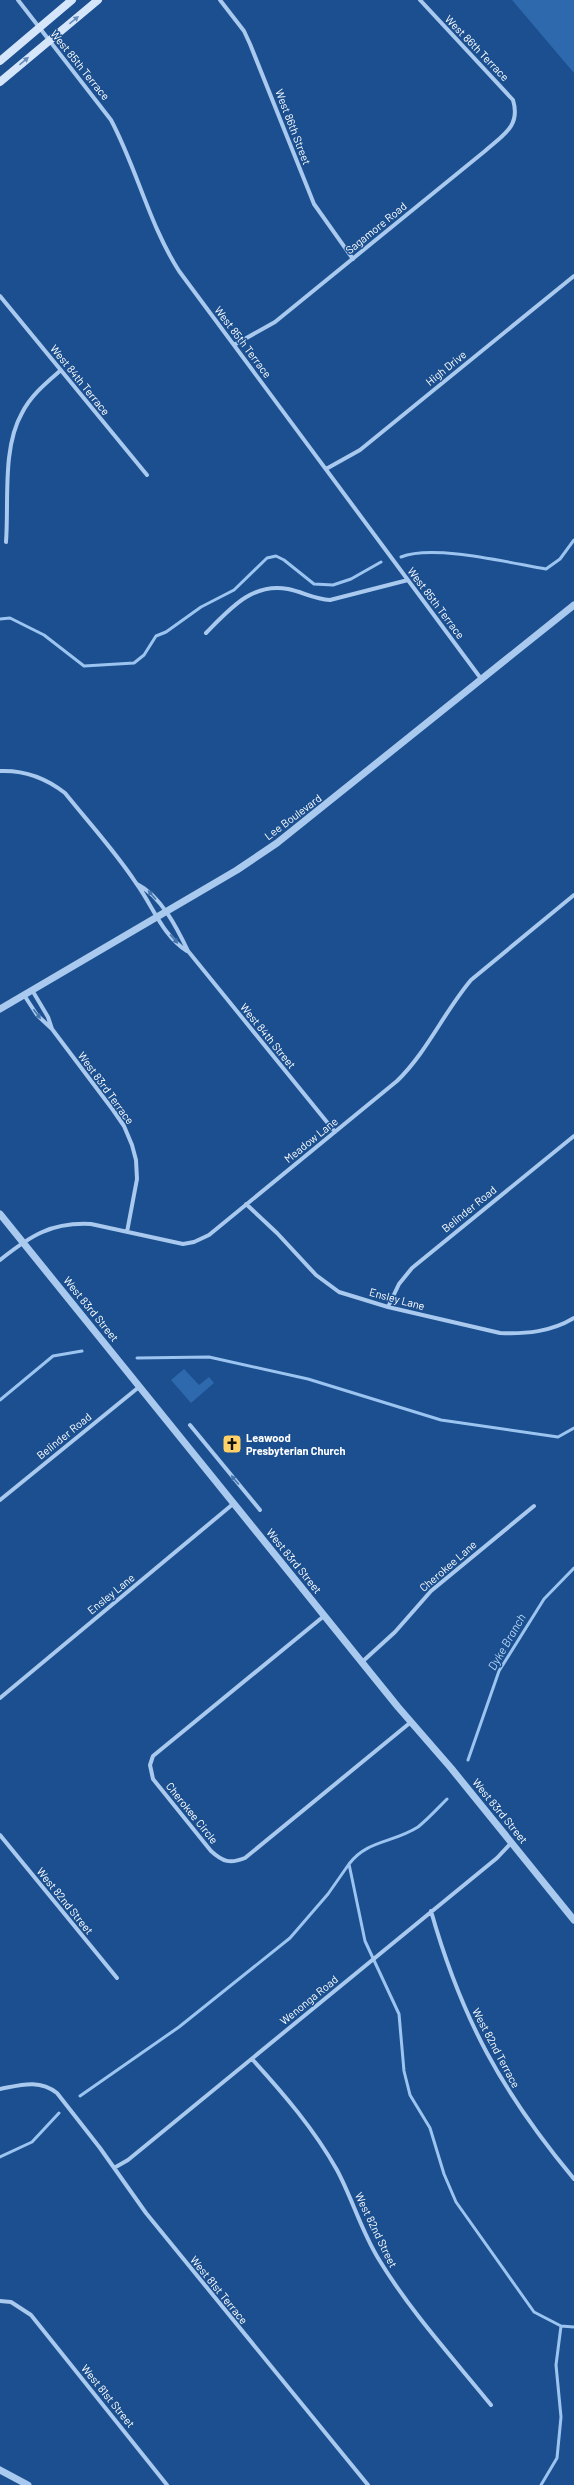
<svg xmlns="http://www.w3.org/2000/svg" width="574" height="2485" viewBox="0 0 574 2485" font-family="Barlow,sans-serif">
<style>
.green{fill:#2e69ad}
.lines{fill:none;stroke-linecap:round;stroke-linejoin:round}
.stream{stroke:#9cc4f0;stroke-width:3}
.minor{stroke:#a9c9ee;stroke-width:4}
.tertiary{stroke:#a9c9ee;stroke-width:7}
.secondary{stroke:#d6e6fa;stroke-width:8}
.oneway{fill:#668bba}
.oneway2{fill:#4674ac}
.labels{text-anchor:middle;stroke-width:3;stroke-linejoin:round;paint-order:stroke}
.street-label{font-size:11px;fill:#fff;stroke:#1b4f8f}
.poi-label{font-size:11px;font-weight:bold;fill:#fff;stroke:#1b4f8f;text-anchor:start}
.water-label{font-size:12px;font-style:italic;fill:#b5d3f5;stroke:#1b4f8f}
</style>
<rect width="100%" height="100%" fill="#1b4f8f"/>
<path class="green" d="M512 0H574V73Z
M184 1369 199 1385 209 1377 214 1383 191 1403 171 1380Z"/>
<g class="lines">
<path class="stream" d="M401 557C433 544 510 563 546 569L560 559 574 540
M0 619 10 618 44 635 84 666 134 663 144 655 156 636 166 632 201 607 234 590 267 558 276 556 284 560 314 584 333 585 351 579 381 562
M137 1358 209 1357 308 1379 441 1420 558 1437 574 1428
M0 1400 53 1356 82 1351
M468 1760 499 1671 544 1599 574 1568
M447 1799C438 1808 428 1819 418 1827 393 1843 367 1840 349 1864L365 1941 399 2014 404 2071 410 2095 430 2128 444 2174 456 2202 534 2312 561 2326 574 2327
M80 2096 179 2027 290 1938 328 1894 349 1864
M0 2157 32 2142 59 2113
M541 2485 557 2458 561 2417 556 2365 561 2326"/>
<path class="minor" d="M18 0 111 120C137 169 149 224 179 271L482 680
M220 0 244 31 250 44 314 204 353 259
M0 296 147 475
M234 345 275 322 485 151C503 135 521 126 513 100L420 0
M326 469 360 450 574 276
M6 542C9 502 2 448 22 413 31 395 46 383 61 370
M206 633C229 610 252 582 288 589 303 592 314 599 330 600L408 580
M0 771C25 770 46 778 65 793 89 823 115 851 136 883 153 906 162 935 187 951
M137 884C161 896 177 928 188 951L335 1132
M32 990 48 1017 52 1029
M24 995 37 1015 52 1029 113 1110 124 1126 132 1145 136 1160 137 1179 127 1232
M246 1204 277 1233 316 1275 339 1292 388 1307 500 1333C526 1334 551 1332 574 1318
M0 1260C30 1236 51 1222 91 1224L183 1244 194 1242 209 1235 397 1081C427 1052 444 1012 471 980L574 895
M388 1307 399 1284 412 1268 574 1136
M190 1425 260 1510
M0 1500 139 1387
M324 1616 153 1756 150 1765 153 1779 211 1851C223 1862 230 1864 245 1858L411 1722
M362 1662 395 1632 431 1591 534 1506
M0 1698 233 1504
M0 1835 117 1978
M431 1911C462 2020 502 2092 574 2179
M252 2059C283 2093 314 2129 337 2170 352 2198 361 2230 378 2258 410 2311 452 2357 491 2405
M0 2089C21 2085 39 2079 57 2093L100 2148 146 2213 368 2485
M114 2168 128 2160 497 1858 511 1843
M0 2301 11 2302 31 2315 167 2485"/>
<path class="tertiary" d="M0 1009 237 870 277 843 574 605
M0 1214 398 1707 451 1768 574 1920
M0 2470 28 2485"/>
<path class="secondary" d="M0 61 72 0
M0 82 98 0"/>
</g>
<defs><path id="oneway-solid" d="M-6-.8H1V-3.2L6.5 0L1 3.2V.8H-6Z"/></defs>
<g class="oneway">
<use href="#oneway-solid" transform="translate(74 20) rotate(-39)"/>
<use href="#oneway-solid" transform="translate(24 61) rotate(-40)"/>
</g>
<g class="oneway2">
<use href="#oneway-solid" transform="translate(152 895) rotate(-131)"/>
<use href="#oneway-solid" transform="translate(174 939) rotate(49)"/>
<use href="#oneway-solid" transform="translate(37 1014) rotate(53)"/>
<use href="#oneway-solid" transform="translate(235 1480) rotate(-130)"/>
</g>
<defs>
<g id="church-square" transform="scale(1)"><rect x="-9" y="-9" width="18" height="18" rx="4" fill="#ffd166" stroke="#1b4f8f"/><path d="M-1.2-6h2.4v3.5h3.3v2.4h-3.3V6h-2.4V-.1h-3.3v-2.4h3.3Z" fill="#111"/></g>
</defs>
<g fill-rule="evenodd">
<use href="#church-square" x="232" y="1444"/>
</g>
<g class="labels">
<g class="street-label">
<text transform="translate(477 48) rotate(46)" y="4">West 86th Terrace</text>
<text transform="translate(80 65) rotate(51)" y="4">West 85th Terrace</text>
<text transform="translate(293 127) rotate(69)" y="4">West 86th Street</text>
<text transform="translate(376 228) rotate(-39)" y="4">Sagamore Road</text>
<text transform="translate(243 342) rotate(53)" y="4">West 85th Terrace</text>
<text transform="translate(446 368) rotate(-39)" y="4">High Drive</text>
<text transform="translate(80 380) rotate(51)" y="4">West 84th Terrace</text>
<text transform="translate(436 603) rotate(53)" y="4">West 85th Terrace</text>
<text transform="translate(293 817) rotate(-37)" y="4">Lee Boulevard</text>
<text transform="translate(268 1036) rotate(51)" y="4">West 84th Street</text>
<text transform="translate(106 1088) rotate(54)" y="4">West 83rd Terrace</text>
<text transform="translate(311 1140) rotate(-39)" y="4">Meadow Lane</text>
<text transform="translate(469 1209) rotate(-39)" y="4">Belinder Road</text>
<text transform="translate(397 1299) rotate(15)" y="4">Ensley Lane</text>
<text transform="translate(91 1309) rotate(51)" y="4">West 83rd Street</text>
<text transform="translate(64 1436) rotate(-39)" y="4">Belinder Road</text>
<text transform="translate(294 1561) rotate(51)" y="4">West 83rd Street</text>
<text transform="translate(448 1566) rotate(-41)" y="4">Cherokee Lane</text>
<text transform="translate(111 1594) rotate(-39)" y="4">Ensley Lane</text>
<text transform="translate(500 1811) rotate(51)" y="4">West 83rd Street</text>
<text transform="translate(192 1813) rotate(51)" y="4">Cherokee Circle</text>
<text transform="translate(65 1901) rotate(51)" y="4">West 82nd Street</text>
<text transform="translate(309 2000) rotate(-39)" y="4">Wenonga Road</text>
<text transform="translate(496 2048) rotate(62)" y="4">West 82nd Terrace</text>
<text transform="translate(376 2230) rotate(64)" y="4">West 82nd Street</text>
<text transform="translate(219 2290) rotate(51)" y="4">West 81st Terrace</text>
<text transform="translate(108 2396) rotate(51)" y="4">West 81st Street</text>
</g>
<g class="poi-label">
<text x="246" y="1442">Leawood<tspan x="246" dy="13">Presbyterian Church</tspan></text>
</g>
<g class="water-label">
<text transform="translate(507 1642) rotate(-60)" y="4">Dyke Branch</text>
</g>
</g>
</svg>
